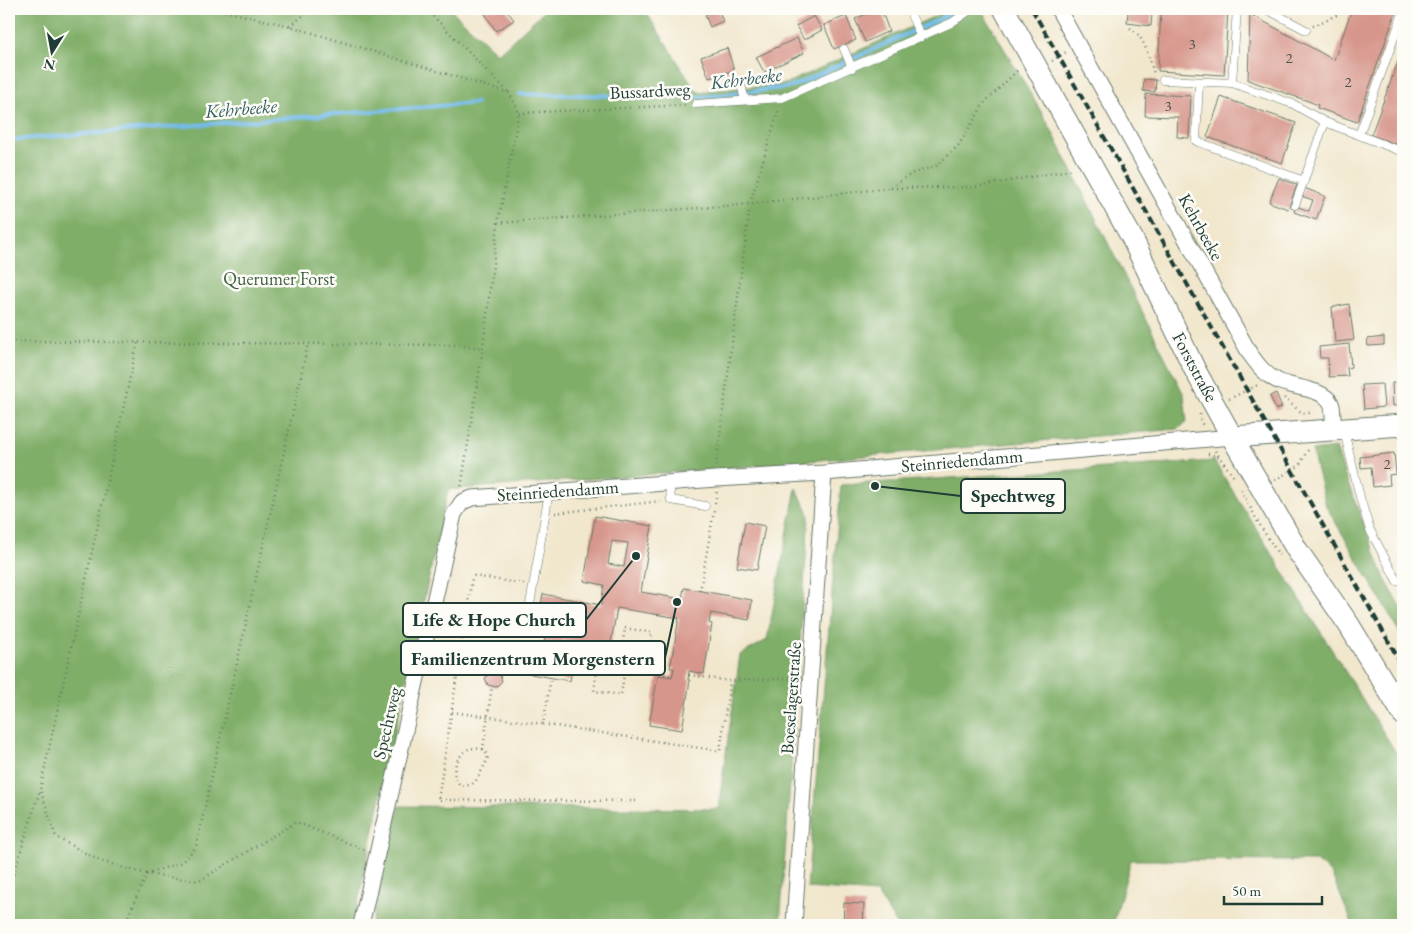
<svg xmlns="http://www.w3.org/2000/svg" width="1412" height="934" viewBox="0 0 1412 934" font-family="'EB Garamond',serif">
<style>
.forest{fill:#7fae68;stroke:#4f764e}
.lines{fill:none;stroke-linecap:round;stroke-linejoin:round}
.stream{stroke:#75bced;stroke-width:4}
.building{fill:#d7968b;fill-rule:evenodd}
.service-casing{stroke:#68786a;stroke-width:9}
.minor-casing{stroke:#68786a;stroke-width:17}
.secondary-casing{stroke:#68786a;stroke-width:23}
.path{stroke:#68786a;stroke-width:2.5;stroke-dasharray:1 4;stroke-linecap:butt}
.service{stroke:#fff;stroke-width:8}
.minor{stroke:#fff;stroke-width:15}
.secondary{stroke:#fff;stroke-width:21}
.rail{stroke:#1f3d34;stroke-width:4;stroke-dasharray:8 4;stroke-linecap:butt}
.labels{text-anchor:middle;stroke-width:5;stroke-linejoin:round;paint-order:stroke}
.number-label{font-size:15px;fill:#4d534a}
.street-label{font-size:18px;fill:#1f3d34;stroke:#fdfcf7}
.park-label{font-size:18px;fill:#3f6045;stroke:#fdfcf7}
.water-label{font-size:19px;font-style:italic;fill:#345d62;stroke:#fdfcf7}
.leader{fill:none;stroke:#1f3d34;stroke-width:2}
.callout-dot{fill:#1f3d34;stroke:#fdfcf7;stroke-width:2}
.callout{fill:#fdfcf7;stroke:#1f3d34;stroke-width:2}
.callout-label{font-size:19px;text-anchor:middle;font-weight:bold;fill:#1f3d34}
</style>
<rect width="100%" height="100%" fill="#fdfcf7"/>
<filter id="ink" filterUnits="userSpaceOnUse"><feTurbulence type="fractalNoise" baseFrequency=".02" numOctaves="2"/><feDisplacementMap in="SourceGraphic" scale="10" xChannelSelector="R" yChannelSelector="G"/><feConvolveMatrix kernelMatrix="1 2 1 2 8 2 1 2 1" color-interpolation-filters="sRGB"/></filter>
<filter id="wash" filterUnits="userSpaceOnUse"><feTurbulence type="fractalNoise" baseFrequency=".0096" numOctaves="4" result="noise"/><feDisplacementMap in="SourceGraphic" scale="20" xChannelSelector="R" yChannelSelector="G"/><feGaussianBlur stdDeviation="1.12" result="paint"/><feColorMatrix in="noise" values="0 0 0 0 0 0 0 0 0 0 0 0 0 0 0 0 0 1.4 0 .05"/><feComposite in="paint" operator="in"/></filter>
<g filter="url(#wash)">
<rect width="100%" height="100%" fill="#f1e7cd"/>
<path class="forest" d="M9 9H450L498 54 546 9H644L697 92 785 84 951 9H981L1051 129 1184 395 1187 422 1178 429 716 469 448 490 353 925H9Z
M1336 448 1344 473 1385 579 1403 611V638L1326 506 1312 451Z
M1214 461 1403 764V925H1353L1331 873 1316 861 1131 860 1113 925H897L877 893 807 888 841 485Z
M796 488 809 514 780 925H371L399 806 718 809 740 655 767 640Z"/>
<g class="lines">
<path class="stream" d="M520 94 701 97 791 87 955 12 958 9
M9 140 476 103"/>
</g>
<g id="blocks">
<path class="building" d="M482 9H506L514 20 496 31Z
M718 9 723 21 710 27 705 15Z
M877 9H881L889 31 865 42 855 19Z
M1161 9H1228L1224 75 1158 71Z
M1352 9H1397L1357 122 1317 108 1318 105 1308 101 1248 80 1250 14 1334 60Z
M1128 11 1152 14 1151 26 1127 23Z
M814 16 822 30 804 40 796 26Z
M846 16 856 40 834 49 824 25Z
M797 38 804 53 764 72 756 57Z
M727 48 734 70 709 78 701 57Z
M1403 48V147L1371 135Z
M1144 79 1156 80 1155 92 1143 91Z
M1146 94 1191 96 1189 138 1177 137 1178 117 1145 116Z
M1221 97 1296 123 1282 163 1207 137Z
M1279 178 1297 185 1288 209 1269 202Z
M1304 188 1325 196 1316 220 1294 212 1296 206 1309 211 1313 200 1301 196Z
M1349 304 1354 340 1335 342 1332 307Z
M1384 337V345L1368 346 1367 339Z
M1349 344 1351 367 1347 368 1348 376 1329 377 1328 358H1320L1319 347Z
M1403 382V405L1393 406 1392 383Z
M1382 384 1384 407 1364 409 1362 385Z
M1276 393 1282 407 1276 410 1270 396Z
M1394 453 1396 474 1389 475 1390 485 1373 487 1371 467 1361 468 1360 457Z
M595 516 652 526 641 592 682 599 684 588 752 600 749 620 711 613 709 623 712 624 704 674 689 671 688 680H690L682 730 649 725 658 675 672 677 674 668H670L679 618 617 608 610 649 562 641 560 653 574 657 570 681 531 674 534 663 535 654 537 650 543 651 545 637 535 636 543 594 601 605 604 585 584 581ZM612 541 628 543 624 567 608 564Z
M745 522 765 526 757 570 737 567Z
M491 672 499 673 502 681 496 687 488 685 485 678Z
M844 903 864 904 863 925H843Z"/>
</g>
</g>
<g filter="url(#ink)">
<use href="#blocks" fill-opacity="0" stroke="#68786a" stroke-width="1"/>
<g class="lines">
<g class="service-casing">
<path id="service" d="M1237 9 1232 83 1293 104 1325 122 1403 152
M1266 9 1306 30
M912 17 921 37
M844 49 852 68
M1163 80 1232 83
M740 81 745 100
M1199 82 1196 141 1304 181
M696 104 782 98 951 23 972 9
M1359 135 1403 13
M1295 205 1325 122
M1344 431 1361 501 1370 530 1397 581
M669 482 671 500 705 506
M525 634 549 492"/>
</g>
<g class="minor-casing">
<path id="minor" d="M1058 9 1250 354C1258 365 1265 375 1278 381 1292 388 1323 388 1331 403 1334 410 1333 422 1333 430
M361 925 454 514 462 502 472 498 716 479 824 473 1232 437
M794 925 824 473"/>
</g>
<g class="secondary-casing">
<path id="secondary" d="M1004 9 1132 238 1195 370 1232 437 1297 550 1349 625 1403 714
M1232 437 1403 425"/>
</g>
<path class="path" d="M215 9 290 26 509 93 519 113 498 223 483 348 461 488
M426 9 508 92
M290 26 312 9
M1313 26 1348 10
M1130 28C1145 36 1149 59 1154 74
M1052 61 1066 52
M519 113 687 105
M891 188 976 187 1074 169
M498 223 750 204 889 188 913 173 936 166 958 146 985 102 1017 71H1021
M9 341 455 345 483 348
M1284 398 1302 413H1311
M1229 399 1260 384
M1200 414V419L1203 426
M1215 451 1234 477
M1208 454 1219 457
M716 466 750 204 779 108
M1275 480 1299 466 1306 453 1310 448
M1241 490 1259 524 1279 555
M715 503 717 491
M555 513 662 501
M524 584 474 576 472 578 438 800 638 801
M700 591 714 511
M625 628 652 633 648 660 621 655Z
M625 668 621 695 594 691 598 663 672 676
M632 669 634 657
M689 675 730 681 797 678
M452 712 543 724 551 678
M543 724 720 751 730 681
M1400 729 1403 735
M483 749 470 748C457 755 448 773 460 785 473 787 476 782 481 772 484 766 487 762 488 756L483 749 492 686
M41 792 56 837 100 861 147 874 199 881 296 822 365 850
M9 889 40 790 138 341
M124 925 147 874 182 862 196 847 308 344"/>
<use href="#service" class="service"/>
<use href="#minor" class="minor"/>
<use href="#secondary" class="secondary"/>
<path class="rail" d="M1032 9 1403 667"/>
</g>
</g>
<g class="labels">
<g class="number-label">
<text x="1192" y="49">3</text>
<text x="1289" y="63">2</text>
<text x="1348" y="87">2</text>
<text x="1168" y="111">3</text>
<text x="1387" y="469">2</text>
</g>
<g class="street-label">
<text transform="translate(650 91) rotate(-3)" y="6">Bussardweg</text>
<text transform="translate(1201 227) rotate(61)" y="6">Kehrbeeke</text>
<text transform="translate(1195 367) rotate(62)" y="6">Forststraße</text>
<text transform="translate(962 461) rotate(-5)" y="6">Steinriedendamm</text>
<text transform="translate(558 491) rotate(-4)" y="6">Steinriedendamm</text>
<text transform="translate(791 698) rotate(-86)" y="6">Boeselagerstraße</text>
<text transform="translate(387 723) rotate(-77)" y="6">Spechtweg</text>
</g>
<g class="park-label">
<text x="279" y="285">Querumer Forst</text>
</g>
<g class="water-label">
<text transform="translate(746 78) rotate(-7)" y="7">Kehrbeeke</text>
<text transform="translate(241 108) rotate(-5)" y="7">Kehrbeeke</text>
</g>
</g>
<path class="leader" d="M875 486L961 496M636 556L586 620M677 602L665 658"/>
<g class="callout-dot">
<circle cx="875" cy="486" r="5"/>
<circle cx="636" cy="556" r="5"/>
<circle cx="677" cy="602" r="5"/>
</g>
<g class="callout">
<rect x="961" y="479" width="104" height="34" rx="5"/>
<rect x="403" y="603" width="183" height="34" rx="5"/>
<rect x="401" y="641" width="264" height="34" rx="5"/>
</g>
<g class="callout-label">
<text x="1013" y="502">Spechtweg</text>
<text x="494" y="626">Life &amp; Hope Church</text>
<text x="533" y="665">Familienzentrum Morgenstern</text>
</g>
<rect width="1412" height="934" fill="none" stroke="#fdfcf7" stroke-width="30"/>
<g transform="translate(52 52) rotate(191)" stroke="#fdfcf7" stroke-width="4" paint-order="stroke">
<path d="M0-4L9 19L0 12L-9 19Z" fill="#1f3d34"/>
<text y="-8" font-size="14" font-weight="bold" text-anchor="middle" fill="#1f3d34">N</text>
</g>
<path d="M1224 896v8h98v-8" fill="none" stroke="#1f3d34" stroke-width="2.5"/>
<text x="1232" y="896" font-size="15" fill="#1f3d34" stroke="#fdfcf7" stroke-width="4" paint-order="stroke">50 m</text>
</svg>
